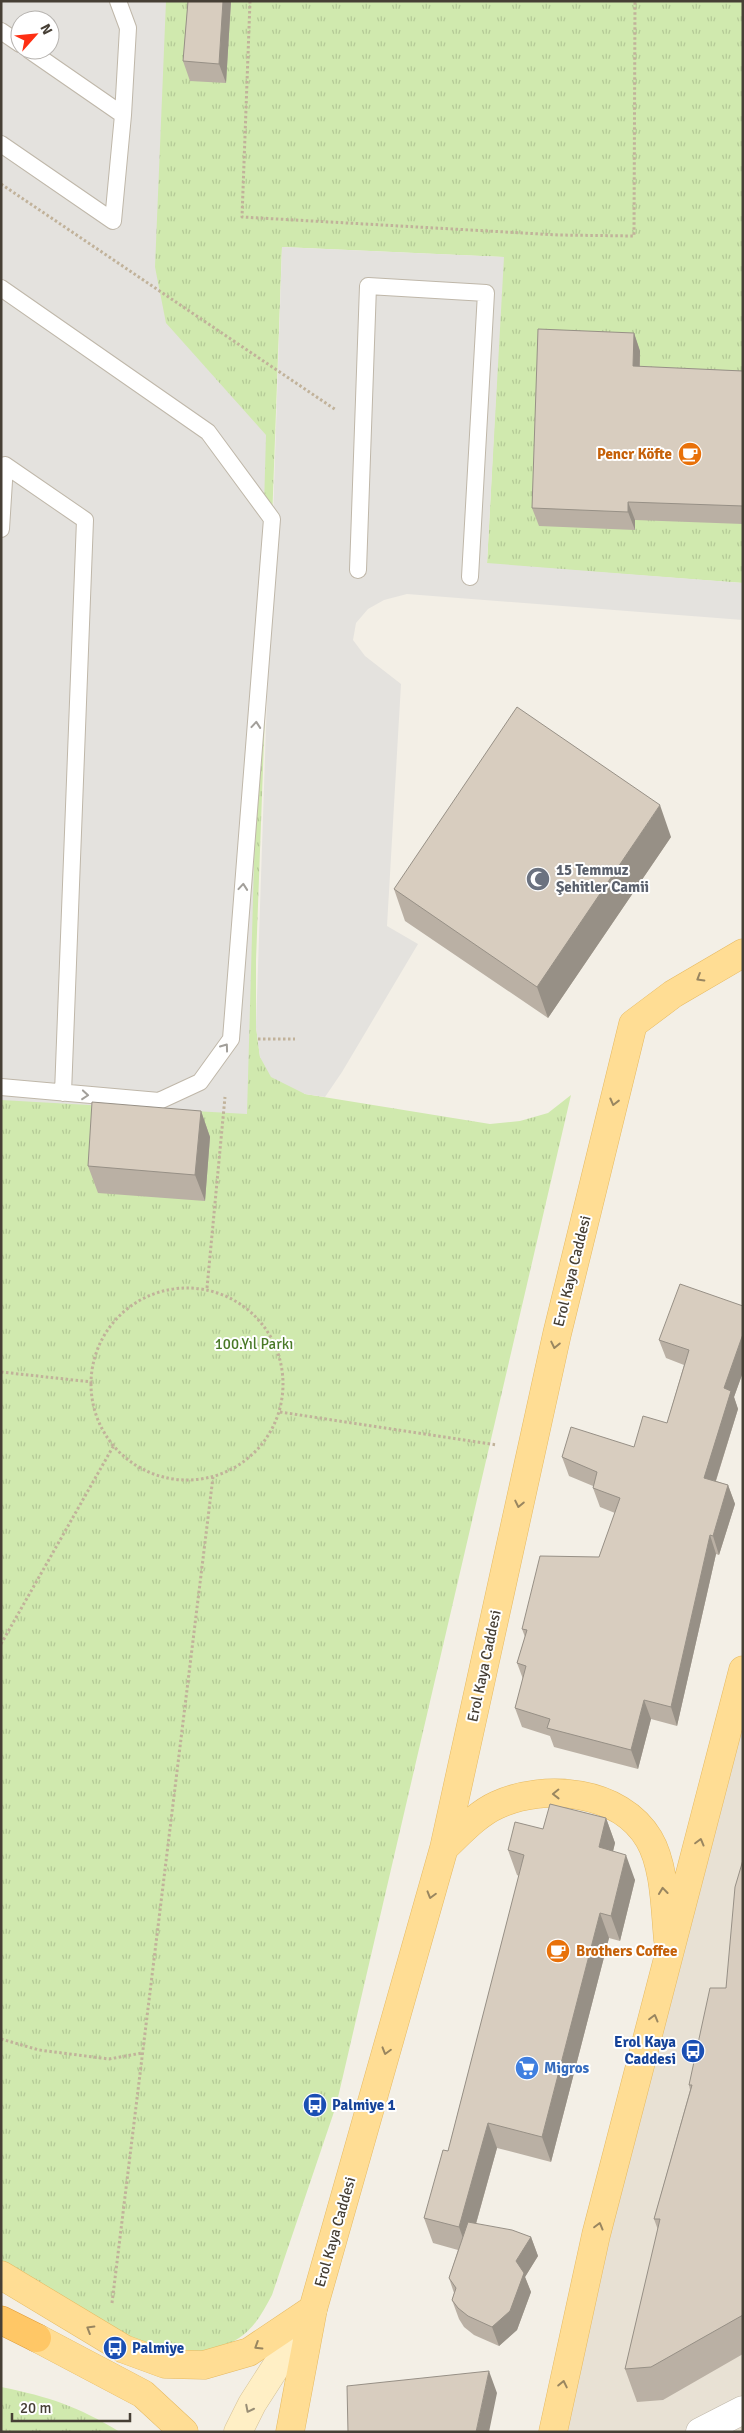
<svg xmlns="http://www.w3.org/2000/svg" width="744" height="2433" viewBox="0 0 744 2433" font-family="Signika,sans-serif">
<style>
.residential{fill:#e8e1d4}
.park{fill:url(#park-tufts);fill-rule:evenodd}
.parking{fill:#e4e2de;fill-rule:evenodd}
.lines{fill:none;stroke-linecap:round;stroke-linejoin:round}
.lane-casing{stroke:#bfb7a9;stroke-width:18}
.street-casing{stroke:#bfb7a9;stroke-width:29}
.secondary-casing{stroke:#d5c295;stroke-width:29}
.primary-casing{stroke:#e6ba62;stroke-width:29}
.highway-casing{stroke:#e09b34;stroke-width:29}
.path{stroke:#c1b29a;stroke-width:3;stroke-dasharray:2.5 2.5;stroke-linecap:butt}
.lane{stroke:#fff;stroke-width:16}
.street{stroke:#fff;stroke-width:28}
.secondary{stroke:#ffefc5;stroke-width:28}
.primary{stroke:#ffdd94;stroke-width:28}
.highway{stroke:#ffc766;stroke-width:28}
.wall{fill:#bab0a4}
.shaded-wall{fill:#979086}
.building{fill:#d8cdbf;stroke:#979086}
.oneway{stroke:#a29f9a}
.oneway2{stroke:#998660}
.oneway3{stroke:#998e76}
.labels{text-anchor:middle;stroke-width:4;stroke-linejoin:round;paint-order:stroke}
.food-label{font-size:15px;font-weight:bold;fill:#c56008;stroke:#fff;text-anchor:end}
.worship-label{font-size:15px;font-weight:bold;fill:#5b616d;stroke:#fff;text-anchor:start}
.street-label{font-size:15px;fill:#463f35;stroke:#fff}
.park-label{font-size:15px;fill:#497927;stroke:#fff}
.transit-label{font-size:15px;font-weight:bold;fill:#164399;stroke:#fff;text-anchor:start}
.shop-label{font-size:15px;font-weight:bold;fill:#366cbe;stroke:#fff;text-anchor:start}
</style>
<defs>
<pattern id="park-tufts" width="24" height="20" patternUnits="userSpaceOnUse" patternTransform="scale(1.25)"><rect width="24" height="20" fill="#d0e9ae"/><path d="M3 7l-1-3M5 7V3M7 7l1-3M15 17l-1-3M17 17v-4M19 17l1-3" fill="none" stroke="#b4c996"/></pattern>
</defs>
<rect width="100%" height="100%" fill="#f3efe6"/>
<path class="residential" d="M743 1675V2432H557Z"/>
<path class="park" d="M1 1H743V583L487 564 503 257 282 247 256 960V1027L260 1057 305 1094 490 1124 520 1121 548 1113 571 1095 336 2106 272 2295C264 2310 255 2328 239 2338 214 2355 178 2357 149 2363L1 2265ZM20 20H50V50H20Z
M1 2387C50 2397 77 2406 120 2432H1Z"/>
<path class="parking" d="M1 1H166L155 267 166 323 266 435 247 1114 1 1100ZM20 20H50V50H20Z
M282 247 504 257 487 563 743 583V620L407 594 384 600 368 609 356 623 353 640 365 656 401 684 387 926 418 944 342 1072 325 1097 305 1094 271 1077 260 1057 256 1027Z"/>
<g class="lines">
<g class="lane-casing">
<path id="lane" d="M118 1 128 28 123 115
M1 31 20 44
M1 144 113 221 123 115 29 50
M1 288 208 432 272 519 231 1039 200 1082 159 1101 1 1087
M1 529 5 465 85 520 63 1093
M358 570 368 286 486 293 470 577"/>
</g>
<g class="street-casing">
<path id="street" d="M700 2432 743 2410"/>
</g>
<g class="secondary-casing">
<path id="secondary" d="M238 2432 252 2404 313 2309"/>
</g>
<g class="primary-casing">
<path id="primary" d="M444 1848C460 1833 477 1814 497 1805 545 1783 620 1790 649 1839 665 1866 665 1910 668 1940
M1 2275 124 2349 165 2364 204 2365 249 2352 313 2309
M37 2338 143 2394 184 2432
M290 2432 313 2309 444 1848 557 1334 633 1024 673 994 743 953
M553 2432 596 2235 743 1670"/>
</g>
<g class="highway-casing">
<path id="highway" d="M1 2320 37 2338"/>
</g>
<path class="path" d="M250 1 242 217 558 235 634 236 635 1
M1 184 336 410
M258 1039H295
M207 1288 225 1097
M91 1384a96 96 0 1 1 192 0a96 96 0 1 1-192 0Z
M1 1372 92 1382
M280 1412 497 1445
M1 1644 114 1445
M1 2039 39 2050 109 2059 142 2053
M112 2303 213 1477"/>
<use href="#lane" class="lane"/>
<use href="#street" class="street"/>
<use href="#secondary" class="secondary"/>
<use href="#primary" class="primary"/>
<use href="#highway" class="highway"/>
</g>
<path class="wall" d="M188 1H231L226 83 190 81 183 61Z
M634 333 640 351V367L743 371V524L635 520V530L539 526 532 508Z
M671 837 548 1018 405 921 394 889Z
M201 1111 210 1137 205 1201 98 1193 88 1166Z
M743 1306V1372L734 1397 738 1409 716 1481 728 1485 735 1504 719 1555 716 1554 677 1726 651 1719 638 1769 554 1747 550 1736 522 1727 515 1708 523 1679 517 1663 525 1637 522 1629 599 1557 615 1513 600 1507 593 1488V1486L569 1476 562 1457 634 1447 667 1423 684 1365 666 1358 659 1340Z
M606 1818 615 1843 613 1851 635 1880 620 1941 609 1938 551 2162 497 2148 476 2224 531 2237 538 2256 525 2277 531 2292 517 2330 499 2346 474 2335 464 2327 459 2319 452 2300 454 2293 449 2278 458 2250 433 2243 424 2218 448 2151 519 1876 517 1875 508 1850 543 1829Z
M743 1860V2354L663 2400 637 2402 625 2369 658 2230 654 2219 690 2090 689 2085 726 1988Z"/>
<path class="shaded-wall" d="M223 1H231L226 83 219 64Z
M634 333 640 351 639 384 633 366Z
M628 502 635 520V530L628 512Z
M660 805 671 837 548 1018 537 987Z
M201 1111 210 1137 205 1201 195 1175Z
M743 1334V1372L734 1397 738 1409 711 1496 704 1478 724 1388Z
M728 1485 735 1504 719 1555 713 1536Z
M710 1535 716 1554 677 1726 671 1707Z
M644 1700 651 1719 638 1769 631 1750Z
M606 1818 615 1843 608 1872 599 1847Z
M626 1855 635 1880 620 1941 611 1916Z
M600 1913 609 1938 551 2162 542 2137Z
M488 2123 497 2148 468 2252 459 2227Z
M531 2237 538 2256 525 2277 531 2292 517 2330 499 2346 492 2327 516 2261Z
M489 2371 497 2393 489 2432H476Z"/>
<path class="building" d="M188 1H223L219 64 183 61Z
M538 329 634 333 633 366 743 371V506L628 502V512L532 508Z
M517 707 660 805 537 987 394 889Z
M92 1102 201 1111 195 1175 88 1166Z
M680 1284 743 1306V1334L724 1388 731 1391 704 1478 728 1485 713 1536 710 1535 671 1707 644 1700 631 1750 547 1728 550 1719 515 1708 526 1666 517 1663 527 1630 522 1629 540 1556 599 1557 620 1498 593 1488 597 1472 562 1457 571 1427 634 1447 643 1416 667 1423 689 1350 659 1340Z
M550 1804 606 1818 599 1847 626 1855 611 1916 600 1913 542 2137 488 2123 459 2227 424 2218 443 2150 448 2151 524 1855 508 1850 515 1822 543 1829Z
M743 1860V2315L651 2367 625 2369 660 2219H654L692 2085H689L710 1988H726L735 1887Z
M468 2222 512 2230 531 2237 516 2261 524 2273 510 2311 492 2327 468 2316 458 2308 452 2300 456 2288 449 2278Z
M489 2371 476 2432H348L347 2386Z"/>
<defs><path id="oneway-chevron" d="M-2-3.5L2.5 0L-2 3.5" fill="none" stroke-width="1.6" stroke-linecap="round" stroke-linejoin="round" transform="scale(1.25)"/></defs>
<g class="oneway">
<use href="#oneway-chevron" transform="translate(256 725) rotate(-85)"/>
<use href="#oneway-chevron" transform="translate(243 887) rotate(-85)"/>
<use href="#oneway-chevron" transform="translate(225 1047) rotate(-54)"/>
<use href="#oneway-chevron" transform="translate(85 1095) rotate(5)"/>
</g>
<g class="oneway2">
<use href="#oneway-chevron" transform="translate(700 978) rotate(149)"/>
<use href="#oneway-chevron" transform="translate(614 1102) rotate(104)"/>
<use href="#oneway-chevron" transform="translate(555 1345) rotate(102)"/>
<use href="#oneway-chevron" transform="translate(519 1504) rotate(102)"/>
<use href="#oneway-chevron" transform="translate(556 1794) rotate(179)"/>
<use href="#oneway-chevron" transform="translate(700 1842) rotate(-75)"/>
<use href="#oneway-chevron" transform="translate(663 1891) rotate(-96)"/>
<use href="#oneway-chevron" transform="translate(431 1895) rotate(106)"/>
<use href="#oneway-chevron" transform="translate(654 2018) rotate(-75)"/>
<use href="#oneway-chevron" transform="translate(386 2051) rotate(106)"/>
<use href="#oneway-chevron" transform="translate(599 2226) rotate(-75)"/>
<use href="#oneway-chevron" transform="translate(90 2329) rotate(-149)"/>
<use href="#oneway-chevron" transform="translate(258 2346) rotate(148)"/>
<use href="#oneway-chevron" transform="translate(563 2384) rotate(-78)"/>
</g>
<use class="oneway3" href="#oneway-chevron" transform="translate(249 2409) rotate(117)"/>
<defs>
<g id="cafe-disc" transform="scale(1.25)"><circle r="9.5" fill="#e8710a" stroke="#fff"/><path d="M-5.5-4.5H6V0H3Q3 3.5 0 3.5H-2.5Q-5.5 3.5-5.5 0ZM3-3.2v2h1.7v-2ZM-6 4.5H4V6H-6Z" fill="#fff"/></g>
<g id="mosque-disc" transform="scale(1.25)"><circle r="9.5" fill="#6b7280" stroke="#fff"/><path d="M3.5-4.9A6 6 0 1 0 3.5 4.9A5 5 0 1 1 3.5-4.9Z" fill="#fff"/></g>
<g id="bus-disc" transform="scale(1.25)"><circle r="9.5" fill="#1a4fb4" stroke="#fff"/><path d="M-5-6H5V4H4V6H2V4H-2V6H-4V4H-5ZM-3.5-4V0h7V-4ZM-3.5 1.2v1.5H-2V1.2ZM2 1.2v1.5H3.5V1.2Z" fill="#fff"/></g>
<g id="supermarket-disc" transform="scale(1.25)"><circle r="9.5" fill="#3f7fe0" stroke="#fff"/><path d="M-6-5.5h2.5l.6 2H6L4.5 2H-2.5L-4.4-4H-6ZM-1.5 3.2a1.3 1.3 0 1 0 .1 0ZM3 3.2a1.3 1.3 0 1 0 .1 0Z" fill="#fff"/></g>
</defs>
<g fill-rule="evenodd">
<use href="#cafe-disc" x="690" y="454"/>
<use href="#mosque-disc" x="538" y="879"/>
<use href="#cafe-disc" x="558" y="1951"/>
<use href="#bus-disc" x="693" y="2051"/>
<use href="#supermarket-disc" x="527" y="2068"/>
<use href="#bus-disc" x="315" y="2105"/>
<use href="#bus-disc" x="115" y="2348"/>
</g>
<g class="labels">
<g class="food-label">
<text x="672" y="459">Pencr Köfte</text>
<text x="576" y="1956" text-anchor="start">Brothers Coffee</text>
</g>
<g class="worship-label">
<text x="556" y="875">15 Temmuz<tspan x="556" dy="17">Şehitler Camii</tspan></text>
</g>
<g class="street-label">
<text transform="translate(572 1271) rotate(-76)" y="5">Erol Kaya Caddesi</text>
<text transform="translate(484 1666) rotate(-78)" y="5">Erol Kaya Caddesi</text>
<text transform="translate(335 2232) rotate(-74)" y="5">Erol Kaya Caddesi</text>
</g>
<g class="park-label">
<text x="254" y="1349">100.Yıl Parkı</text>
</g>
<g class="transit-label">
<text x="676" y="2047" text-anchor="end">Erol Kaya<tspan x="676" dy="17">Caddesi</tspan></text>
<text x="332" y="2110">Palmiye 1</text>
<text x="132" y="2353">Palmi̇ye</text>
</g>
<g class="shop-label">
<text x="544" y="2073">Migros</text>
</g>
</g>
<rect width="744" height="2433" fill="none" stroke="#463f35" stroke-width="5"/>
<g transform="translate(35 35) rotate(63)"><circle r="24" fill="#ffffff" stroke="#b5b2ae"/>
<path d="M0-4L9 19L0 12L-9 19Z" fill="#fe2f13"/>
<text y="-8" font-size="14" font-weight="bold" text-anchor="middle" fill="#463f35">N</text>
</g>
<path d="M12 2413v8h118v-8" fill="none" stroke="#463f35" stroke-width="2.5"/>
<text x="20" y="2413" font-size="15" fill="#463f35" stroke="#ffffff" stroke-width="4" paint-order="stroke">20 m</text>
</svg>
